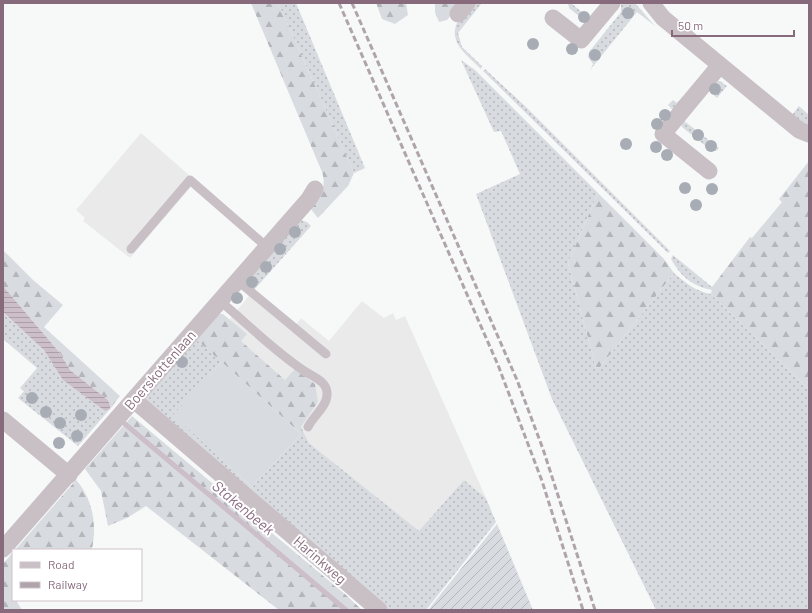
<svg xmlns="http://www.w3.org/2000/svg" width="812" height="613" viewBox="0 0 812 613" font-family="Barlow,sans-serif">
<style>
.built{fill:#eaeaeb}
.grass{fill:url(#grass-dots)}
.forest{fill:url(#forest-firs)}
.garden{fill:url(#garden-furrows)}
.pitch{fill:#d8dce0}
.water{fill:url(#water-rules)}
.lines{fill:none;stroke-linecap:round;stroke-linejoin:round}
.stream{stroke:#cdbfca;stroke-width:5}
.lane{stroke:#c9c0c5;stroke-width:9}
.street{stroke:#c9c0c5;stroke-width:17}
.rail{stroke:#b0a4ab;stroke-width:3;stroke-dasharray:6 3;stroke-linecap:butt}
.tree{fill:#a8adb5}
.labels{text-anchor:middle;stroke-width:4;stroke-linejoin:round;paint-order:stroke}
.street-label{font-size:14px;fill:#876a7c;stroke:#fff}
.water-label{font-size:15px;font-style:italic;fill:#896b83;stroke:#fff}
</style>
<defs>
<pattern id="grass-dots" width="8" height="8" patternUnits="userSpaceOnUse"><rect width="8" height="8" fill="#d8dce0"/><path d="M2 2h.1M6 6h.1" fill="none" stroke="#b5b6bb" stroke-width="1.8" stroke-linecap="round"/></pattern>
<pattern id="forest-firs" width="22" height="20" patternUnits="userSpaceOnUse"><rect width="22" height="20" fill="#d8dce0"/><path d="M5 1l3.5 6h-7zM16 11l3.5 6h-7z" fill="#b5b6bb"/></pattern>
<pattern id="garden-furrows" width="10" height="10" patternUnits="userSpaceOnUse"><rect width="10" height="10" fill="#d8dce0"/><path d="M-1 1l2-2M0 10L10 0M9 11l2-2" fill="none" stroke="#b5b6bb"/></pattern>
<pattern id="water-rules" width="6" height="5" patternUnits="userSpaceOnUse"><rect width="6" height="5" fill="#cdbfca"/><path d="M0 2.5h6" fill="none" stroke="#ac9fa9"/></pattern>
</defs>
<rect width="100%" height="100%" fill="#f7f9f9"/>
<path class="built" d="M141 133 196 181 130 258 83 221 85 218 76 210Z
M253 291 295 326 301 318 329 341 362 301 384 318 393 313 396 320 405 316 486 498 464 480 419 532 309 443 301 427 318 402 285 380 241 341 230 319Z"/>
<path class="grass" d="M278 3H296L365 168 354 173Z
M475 3H482L458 33 462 47 482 66 481 69C468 56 448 43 457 23H458Z
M568 3H571L591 20 585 21 569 8Z
M621 3H635L655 26 637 12 590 70 593 64 588 57 589 52 621 12Z
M461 60 475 70 598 193 568 263 596 368 600 367 674 273C686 283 695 291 711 294L809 390V610H656L552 399 476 194 520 174 501 131 494 132Z
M485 69 525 106 670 251 668 253 483 71Z
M718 81H720L727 86 717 98 708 90Z
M695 82 696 83 673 110 668 105 673 100 677 103Z
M799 106 809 115V125L805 124 792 115Z
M683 120 719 148 716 151H712L682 127 681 124Z
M301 220 307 222 311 226 253 291 248 287 247 280Z
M673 255 712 287V290C693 287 680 276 671 259Z
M3 312C16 325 32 336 44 350 63 373 82 393 105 411L110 409 78 446 18 398 24 391 20 388 37 368 3 339Z
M196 339 222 362 174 415 252 487 301 434V427L309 443 419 531 464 480 486 498 496 522 426 610H386L146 405V398Z"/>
<path class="forest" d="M251 3H278L354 173 348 186 318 218 310 208C320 196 327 188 322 172Z
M376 3H406L408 15 395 24 382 19Z
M435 3H461L447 20 439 22 435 12Z
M809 161V390L711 294 712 287 750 237 752 238 782 202 779 199Z
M598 193 664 259 674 273 600 367 596 368 568 263Z
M3 250 33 280 63 305 44 327 120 396 110 409V405L108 400 70 370 60 353 3 286Z
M218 314H223L247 334 241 341 285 380 295 369 315 384 318 402 301 427V434L196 339Z
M132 416 346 595 362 610H279L146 506 127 518 108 526 101 491 85 469Z
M76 480C93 499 97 525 92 549L15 550Z
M13 552V600H19L17 602 22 610H3V564Z"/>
<path class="garden" d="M497 524 533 610H428Z"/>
<path class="pitch" d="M222 362 301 434 252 487 173 415Z"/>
<path class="water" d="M3 286 60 353 70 370 108 400 110 405V409L105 411 63 380 44 350 3 312Z"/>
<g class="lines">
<path class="stream" d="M125 424 346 610"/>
<path class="lane" d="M131 249 190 180 267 247
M238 281 326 354
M220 301C248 324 275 352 306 372 314 377 327 382 327 393 328 406 313 416 308 427"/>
<path class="street" d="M651 3 663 18 799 130 809 134
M458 14 467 3
M553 18 581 40 612 3
M709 171 663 134 720 65
M134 400 379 610
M3 420 69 475
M3 549 309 199 315 189"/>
<path class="rail" d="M339 3 498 365 542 481 583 610
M352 3 517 380 543 449 595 610"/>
</g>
<g class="tree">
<circle cx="628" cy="13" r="6"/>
<circle cx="584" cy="17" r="6"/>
<circle cx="533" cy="44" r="6"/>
<circle cx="572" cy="49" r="6"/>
<circle cx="595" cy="55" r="6"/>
<circle cx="715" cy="89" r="6"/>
<circle cx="665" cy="115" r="6"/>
<circle cx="657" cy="124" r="6"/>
<circle cx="698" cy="135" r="6"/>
<circle cx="626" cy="144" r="6"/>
<circle cx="711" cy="146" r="6"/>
<circle cx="656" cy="147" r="6"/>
<circle cx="667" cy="155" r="6"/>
<circle cx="685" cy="188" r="6"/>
<circle cx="712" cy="189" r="6"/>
<circle cx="696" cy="205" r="6"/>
<circle cx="295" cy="232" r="6"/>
<circle cx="280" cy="249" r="6"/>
<circle cx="266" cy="267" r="6"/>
<circle cx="252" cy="282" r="6"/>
<circle cx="237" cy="298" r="6"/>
<circle cx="182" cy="362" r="6"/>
<circle cx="32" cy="398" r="6"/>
<circle cx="46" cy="412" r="6"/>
<circle cx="81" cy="415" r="6"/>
<circle cx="60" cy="423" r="6"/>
<circle cx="77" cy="436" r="6"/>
<circle cx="59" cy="443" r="6"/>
</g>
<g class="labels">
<g class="street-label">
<text transform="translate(160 370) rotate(-49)" y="5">Boerskottenlaan</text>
<text transform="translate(320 560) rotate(41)" y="5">Harinkweg</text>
</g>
<g class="water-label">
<text transform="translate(243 508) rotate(40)" y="5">Stakenbeek</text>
</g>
</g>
<rect width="812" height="613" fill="none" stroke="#876a7c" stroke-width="8"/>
<rect x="12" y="549" width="130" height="52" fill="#ffffff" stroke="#cfc3cb"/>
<rect x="20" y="562" width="20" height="6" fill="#c9c0c5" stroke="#cfc3cb"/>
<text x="48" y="569" font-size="12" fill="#876a7c">Road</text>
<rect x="20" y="582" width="20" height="6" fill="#b0a4ab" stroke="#cfc3cb"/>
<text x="48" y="589" font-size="12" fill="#876a7c">Railway</text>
<path d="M672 30v6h122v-6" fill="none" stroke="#876a7c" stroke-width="2"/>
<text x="678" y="30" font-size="12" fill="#876a7c" stroke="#ffffff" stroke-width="3" paint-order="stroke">50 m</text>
</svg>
